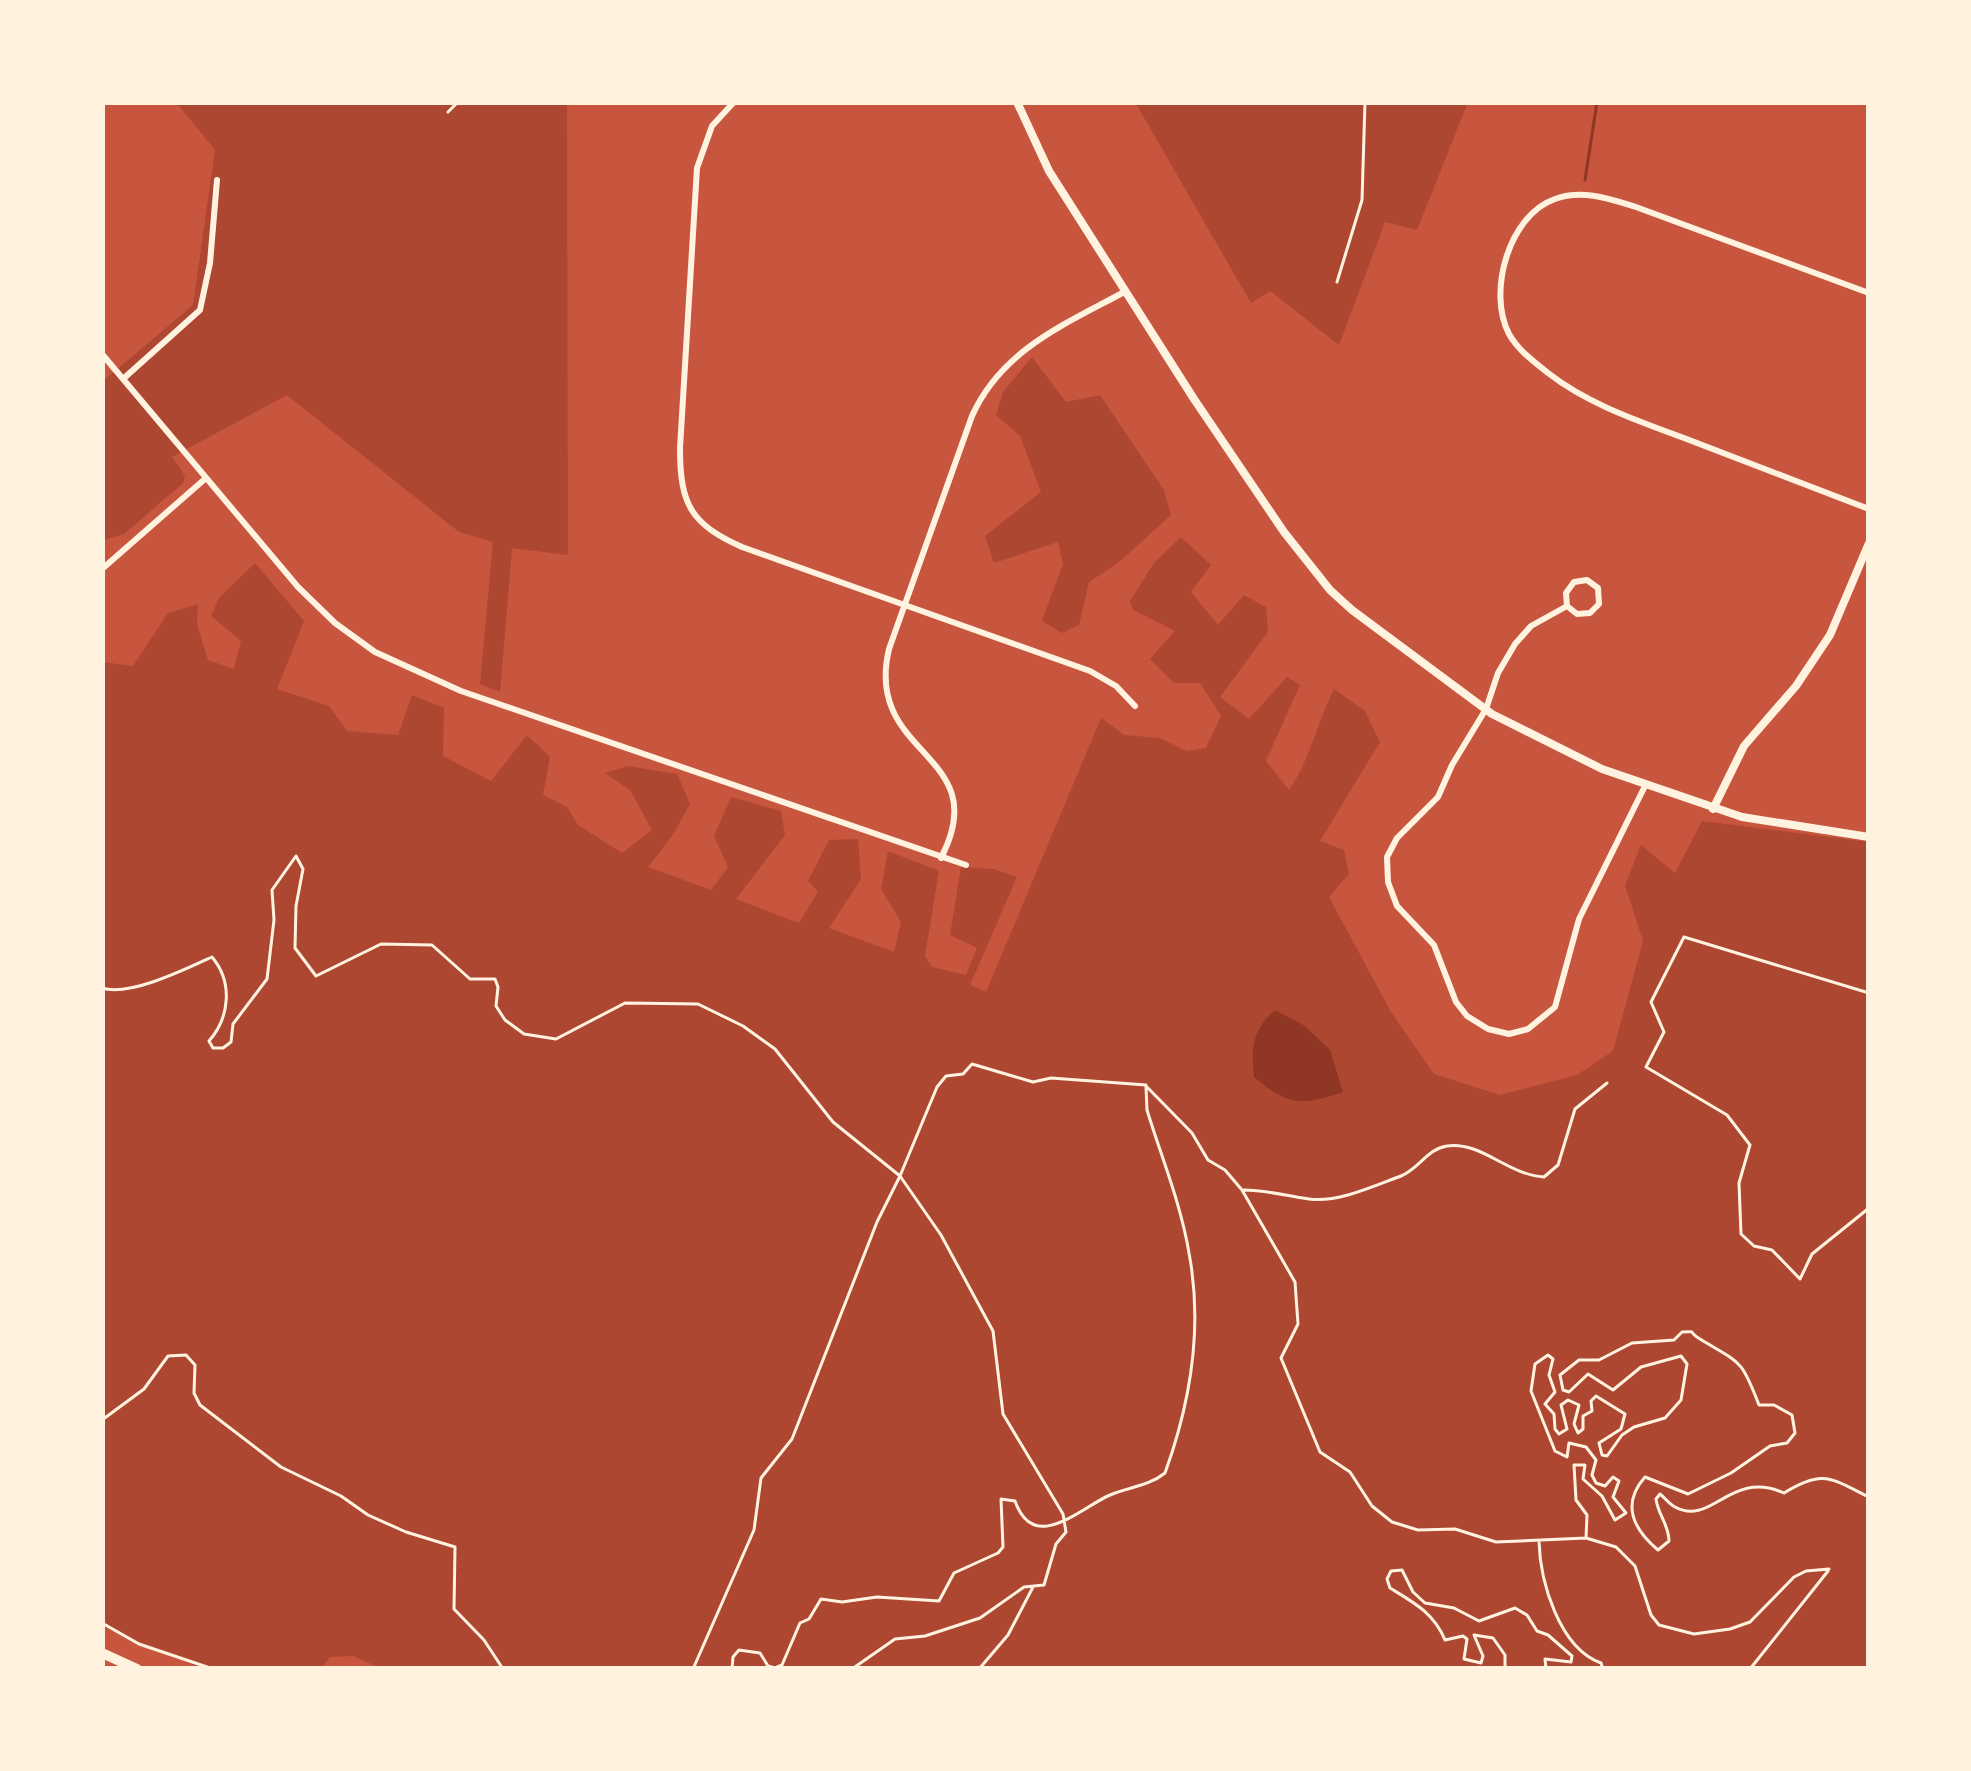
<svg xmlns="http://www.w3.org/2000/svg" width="1971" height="1771" viewBox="0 0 1971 1771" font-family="Overpass,sans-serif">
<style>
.green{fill:#ae4732}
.water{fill:#8f3625}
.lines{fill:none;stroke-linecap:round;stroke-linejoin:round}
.stream{stroke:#8f3625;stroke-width:3}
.path{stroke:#fff3e0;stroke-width:3}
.minor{stroke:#fff3e0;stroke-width:6}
.tertiary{stroke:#fff3e0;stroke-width:8}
.secondary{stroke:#fff3e0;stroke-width:8}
.motorway{stroke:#fff3e0;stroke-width:10}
</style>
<rect width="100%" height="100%" fill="#c8553d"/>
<path class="green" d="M176 102H567L568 555 512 548 500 692 480 684 493 542 459 532 287 395 172 457 185 476 183 483 124 534 102 540V382L193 305 215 150Z
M1135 102H1468L1417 230 1385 222 1339 345 1270 291 1251 303Z
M1032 357 1066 402 1100 395 1164 490 1171 515 1118 563 1089 582 1079 625 1062 633 1042 621 1063 564 1058 542 994 563 985 536 1041 492 1020 436 996 415 1003 392Z
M1181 537 1211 565 1191 592 1218 625 1244 595 1266 607 1268 632 1220 697 1249 719 1287 677 1300 685 1266 761 1289 790C1310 760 1317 723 1334 689L1365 711 1380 742 1320 841 1344 850 1349 874 1329 897 1391 1012 1434 1074 1500 1095 1577 1075 1613 1051 1643 941 1625 885 1641 845 1675 873 1702 821 1869 842V1669H383L353 1656 330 1657 321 1669H202L102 1626V662L133 666 168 613 198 604 197 624 208 660 234 669 241 641 211 616 219 598 255 563 304 621 277 689 329 706 347 731 398 735 412 695 444 708 443 756 491 781 527 735 550 757 543 795 567 807 578 825 622 853 652 830 630 790 605 773 628 766 677 774 690 804 672 836 648 867 711 890 728 867 714 836 731 797 781 811 785 835 736 899 799 923 818 892 808 881 829 840 858 839 861 879 829 928 894 952 901 922 881 889 888 851 939 871 925 956 932 967 966 975 977 948 950 935 961 867 994 869 1017 877 970 985 986 992 1101 718 1124 735 1160 738 1187 751 1206 748 1221 716 1200 683H1174L1150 659 1175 631 1133 610 1130 601 1154 563Z"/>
<path class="water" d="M1275 1010 1305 1026 1330 1050 1343 1092C1301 1106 1288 1106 1254 1077 1251 1048 1252 1030 1275 1010Z"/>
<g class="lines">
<path class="stream" d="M1585 180 1597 102"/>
<path class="path" d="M448 112 458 102
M1337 282 1362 200 1365 102
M102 988C129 997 186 969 212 957 233 982 230 1017 209 1041L213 1048H223L231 1042 233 1024 267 979 274 920 272 890 296 856 303 869 296 906 295 948 316 976 381 944 432 945 470 979H495L498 987 496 1006 505 1020 524 1034 556 1039 625 1003 698 1004 743 1026 775 1049 833 1122 900 1176 937 1087 946 1076 963 1074 972 1064 1033 1082 1051 1078 1146 1085
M1869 993 1684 937 1651 1002 1664 1032 1646 1067 1727 1115 1750 1145 1739 1183 1741 1234 1754 1246 1772 1250 1800 1279 1812 1254 1869 1208
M1147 1087 1192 1133 1208 1160 1225 1170 1242 1190 1295 1282 1298 1324 1281 1358 1320 1452 1350 1472 1372 1506 1392 1522 1418 1530 1455 1529 1496 1542 1586 1538 1616 1547 1635 1566 1651 1615 1659 1625 1694 1634 1730 1629 1750 1622 1794 1577 1806 1571 1829 1569
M1244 1190C1267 1190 1286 1196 1309 1199 1338 1203 1374 1186 1401 1176 1419 1169 1427 1149 1447 1146 1481 1141 1508 1175 1544 1177L1558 1165 1575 1109 1607 1083
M102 1420 144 1389 168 1356 186 1355 195 1365 194 1393 200 1405 281 1467 341 1496 368 1515 406 1532 455 1547 454 1609 484 1640 503 1669
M1586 1538 1587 1515 1576 1500 1574 1465H1585L1583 1479 1602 1496 1615 1520 1626 1513 1613 1497 1619 1481 1613 1477 1605 1486 1596 1483 1592 1475 1596 1460 1586 1447 1569 1443 1567 1457 1555 1451 1531 1391 1535 1364 1548 1355 1553 1359 1549 1375 1555 1392 1545 1404 1554 1414 1555 1429 1559 1434 1567 1429 1561 1405 1568 1400 1579 1405 1574 1424 1578 1433 1583 1429V1416L1592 1411 1591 1401 1596 1396 1625 1414 1621 1429 1599 1443 1602 1455 1607 1456 1622 1435 1634 1427 1665 1418 1681 1400 1687 1364 1681 1356 1641 1367 1613 1390 1588 1374 1569 1392 1563 1390 1560 1375 1579 1360H1599L1632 1343 1674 1340 1682 1332C1700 1332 1685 1330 1700 1339 1741 1364 1741 1358 1759 1405H1774L1792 1415 1795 1433 1787 1443 1770 1446 1731 1473 1688 1494 1645 1477C1621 1504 1633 1529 1658 1550L1669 1541C1669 1525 1658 1515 1656 1499L1660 1494C1665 1498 1669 1504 1675 1507 1712 1527 1730 1469 1784 1493 1823 1469 1830 1478 1869 1497
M1539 1541C1540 1581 1559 1648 1601 1663L1603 1669
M102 1623 139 1644 213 1669
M693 1669 754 1530 761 1478 792 1439 877 1222 900 1176 941 1235 993 1331 1003 1414 1063 1514 1066 1532 1056 1544 1044 1585 1024 1587 980 1618 925 1636 895 1639 852 1669
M732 1669 733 1657 739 1650 760 1653 768 1666 775 1668 782 1665 800 1623 809 1619 821 1599 842 1602 877 1597 939 1601 954 1573 998 1553 1003 1547 1001 1499 1015 1501C1034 1555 1080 1508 1110 1495 1129 1487 1149 1486 1165 1473 1190 1404 1203 1327 1189 1253 1181 1204 1161 1156 1147 1110L1146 1087
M979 1669 1008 1635 1033 1587
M1505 1669V1655L1493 1638 1474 1635 1483 1656 1481 1663 1464 1659 1467 1639 1463 1636 1445 1640C1434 1613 1413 1602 1390 1588L1387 1579 1391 1571 1402 1570 1413 1592 1425 1603 1454 1608 1479 1621 1515 1608 1527 1615 1537 1631 1548 1635 1572 1656 1571 1662 1545 1659 1546 1669
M1750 1669 1828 1571"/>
<path class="minor" d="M734 102 712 126 697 168 680 448C680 505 691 524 742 547L1090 671 1116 686 1135 706
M1869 293 1636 207C1610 199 1582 189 1555 199 1509 215 1487 292 1509 334 1518 350 1533 361 1548 373 1592 407 1645 423 1697 443 1754 465 1812 487 1869 509
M102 354 298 587 335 623 375 652 461 691 966 865
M123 379 200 310 210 263 217 180
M102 569 206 478
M1567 606 1577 614 1590 613 1599 604 1598 588 1587 580 1574 582 1566 593 1567 606 1531 626 1515 644 1498 673 1486 709 1452 765 1438 797 1397 838 1387 857 1388 882 1397 906 1434 945 1456 1002 1467 1016 1488 1029 1509 1034 1528 1029 1555 1007 1579 919 1645 786
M941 858C996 752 863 758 889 649L972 416C1002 349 1066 324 1126 291"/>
<path class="tertiary" d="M1713 809 1744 746 1796 686 1830 635 1869 543"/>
<path class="secondary" d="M1017 102 1049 171 1194 399 1284 532 1330 590 1352 610 1492 714 1602 769 1742 817 1869 837"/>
<path class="motorway" d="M102 1653 137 1669"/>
</g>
<rect width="1971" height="1771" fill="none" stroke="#fff3e0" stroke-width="210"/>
</svg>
